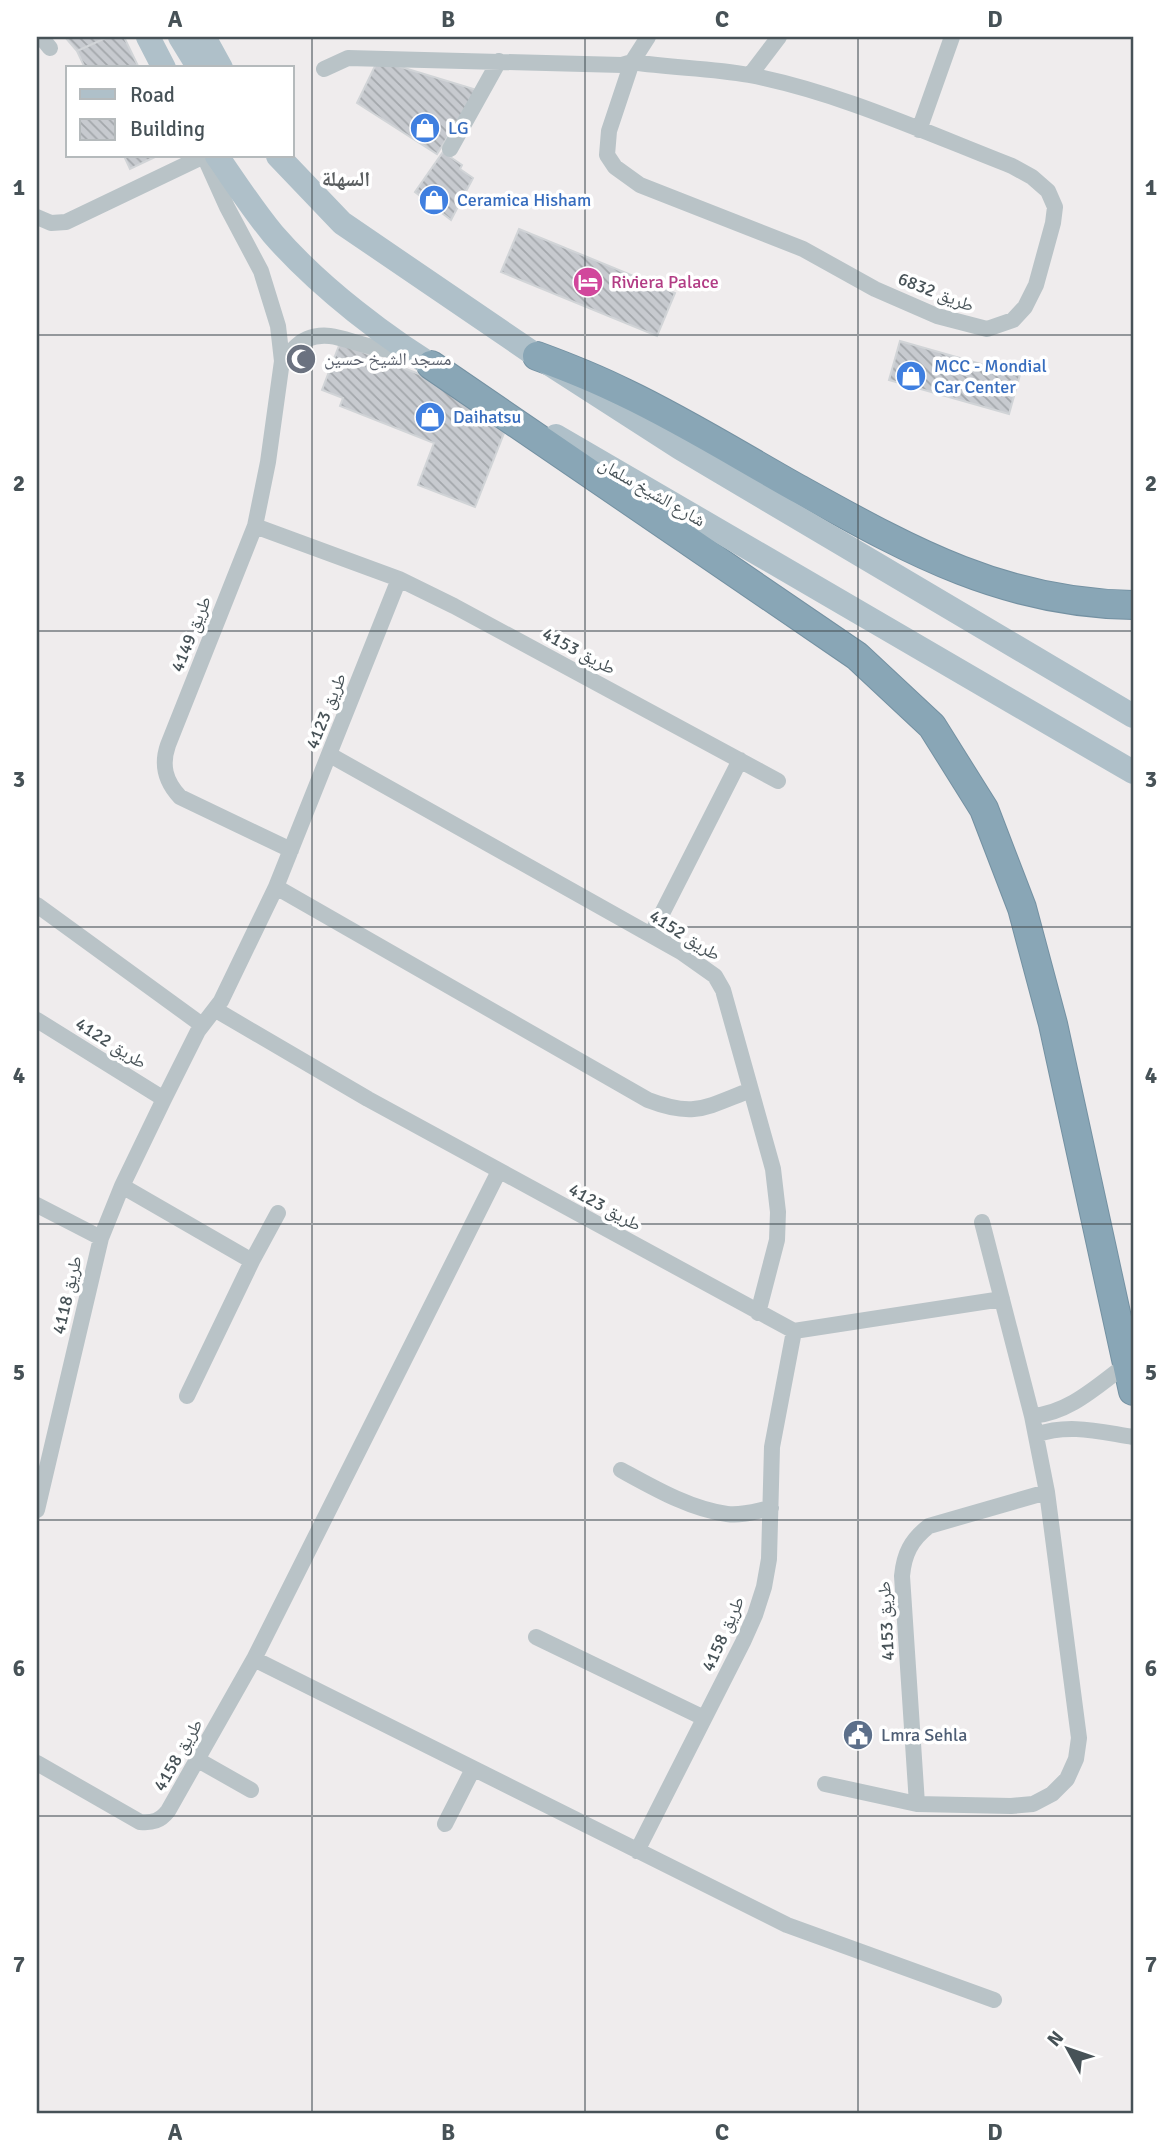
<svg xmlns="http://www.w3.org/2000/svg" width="1170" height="2151" viewBox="0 0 1170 2151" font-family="Signika,'Noto Naskh Arabic',sans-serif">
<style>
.building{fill:url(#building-back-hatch);stroke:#d1d4d7;stroke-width:2}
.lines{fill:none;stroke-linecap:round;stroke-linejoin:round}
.motorway-casing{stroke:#7491a2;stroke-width:30}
.minor{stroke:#b9c3c7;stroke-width:16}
.primary{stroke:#afc0c9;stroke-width:24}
.motorway{stroke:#89a6b6;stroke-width:28}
.grid{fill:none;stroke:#475257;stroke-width:2;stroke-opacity:0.55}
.labels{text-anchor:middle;stroke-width:7;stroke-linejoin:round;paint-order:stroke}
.shop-label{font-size:18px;fill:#366cbe;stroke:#fff;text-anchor:start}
.hotel-label{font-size:18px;fill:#b23c85;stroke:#fff;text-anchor:start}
.street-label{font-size:18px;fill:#475257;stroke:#fff}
.worship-label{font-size:18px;fill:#5b616d;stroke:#fff;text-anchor:start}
.service-label{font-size:18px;fill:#4e5e75;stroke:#fff;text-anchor:start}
.quarter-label{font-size:21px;font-weight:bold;fill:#5a5e60;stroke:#fff}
.neatline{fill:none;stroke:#475257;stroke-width:2.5}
.grid-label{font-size:23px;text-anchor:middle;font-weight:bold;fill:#475257}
</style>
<defs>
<pattern id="building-back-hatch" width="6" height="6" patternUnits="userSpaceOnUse" patternTransform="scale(1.75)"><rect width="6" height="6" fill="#c7cacf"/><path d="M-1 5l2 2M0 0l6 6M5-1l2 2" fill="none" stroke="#a3a7ab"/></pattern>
</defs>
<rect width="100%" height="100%" fill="#efeced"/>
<path class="building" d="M65 37H108L77 51Z
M108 37H124L139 68H85L77 51Z
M378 60 477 90 437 154 357 103Z
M443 152 462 165 460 169 473 178 451 220 415 192Z
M124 156H157L130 169Z
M519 229 675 293 657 336 501 272Z
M900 341 1020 375 1009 414 889 380Z
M340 343 457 389 506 428 475 507 418 485 434 443 340 406 343 398 322 390Z"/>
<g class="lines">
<g class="motorway-casing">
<path id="motorway" d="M537 356C567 367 597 379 625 393 684 421 740 456 797 488 909 550 1002 603 1133 605
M431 365 857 656 932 726 984 809 1022 908 1053 1024 1133 1391"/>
</g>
<path class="minor" d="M41 37 50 48
M632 62C671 68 710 68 749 75 838 92 927 133 1012 166L1032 177 1048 191 1055 207 1053 223 1036 285 1025 307 1013 320 987 329 937 316 875 289 803 249 640 185 615 167 607 155 609 131Z
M324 69 348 58 622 65 632 62 648 37
M750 75 779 37
M919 130 952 37
M450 149 499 61
M204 156 227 207 261 271 278 326 282 361 268 462 255 526 168 745C161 765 165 781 180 797L291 850
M37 217 51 223 66 222 204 156
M282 361C290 353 297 343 307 339 326 331 343 339 361 344 375 348 390 350 405 353
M255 526 399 579 454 606 778 781
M330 755 681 952 715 976 723 990 773 1169 778 1212 777 1240 758 1313
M276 887 648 1100C695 1118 706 1107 751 1090
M37 905 202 1025
M651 935 740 760
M216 1010 368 1099 794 1331 1002 1299
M37 1020 164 1099
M122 1186 252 1261
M37 1205 101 1238
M187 1396 252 1261 278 1213
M1032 1416C1070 1413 1098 1385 1127 1364
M1036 1435C1069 1423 1100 1432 1133 1437
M621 1470C654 1488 690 1509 727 1514 742 1516 756 1511 771 1508
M37 1510 101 1238 122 1186 164 1099 198 1031 221 1001 276 887 399 579
M536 1637 704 1718
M254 1659 787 1925 994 2000
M198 1760 251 1790
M37 1763 140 1822C153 1823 160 1821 168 1811L254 1659 499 1171
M825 1784 917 1804 1011 1806 1033 1804 1052 1794 1067 1779 1076 1759 1079 1738 1047 1492 1032 1416 982 1222
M917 1804 902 1576C904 1554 911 1540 929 1526L1047 1492
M445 1824 473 1769
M637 1851 743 1642 755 1615 764 1587 769 1559 772 1447 794 1331"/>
<path class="primary" d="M148 37 164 68
M180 37 199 68
M204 37 221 68
M217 156C235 182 253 210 273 234 318 286 389 341 448 375
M278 156 342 223 537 356 680 448 1133 716
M556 436 1133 772"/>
<use href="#motorway" class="motorway"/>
</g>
<path class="grid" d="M312 37V2114M585 37V2114M858 37V2114M37 335H1133M37 631H1133M37 927H1133M37 1224H1133M37 1520H1133M37 1816H1133"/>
<defs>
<g id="shop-disc" transform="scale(1.575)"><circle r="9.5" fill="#3f7fe0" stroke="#fff"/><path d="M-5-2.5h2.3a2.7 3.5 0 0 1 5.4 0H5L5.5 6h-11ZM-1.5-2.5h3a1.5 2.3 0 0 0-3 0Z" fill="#fff"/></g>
<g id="hotel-disc" transform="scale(1.575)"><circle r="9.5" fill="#d1479c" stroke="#fff"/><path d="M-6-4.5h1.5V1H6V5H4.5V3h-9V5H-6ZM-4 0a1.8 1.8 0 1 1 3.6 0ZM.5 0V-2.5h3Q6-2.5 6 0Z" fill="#fff"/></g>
<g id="mosque-disc" transform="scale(1.575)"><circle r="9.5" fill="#6b7280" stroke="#fff"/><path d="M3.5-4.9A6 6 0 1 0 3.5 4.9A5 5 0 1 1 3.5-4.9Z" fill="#fff"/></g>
<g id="civic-disc" transform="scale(1.575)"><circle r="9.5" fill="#5c6f8a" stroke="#fff"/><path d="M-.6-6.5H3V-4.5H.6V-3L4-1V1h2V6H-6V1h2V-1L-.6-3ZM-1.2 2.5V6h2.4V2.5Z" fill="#fff"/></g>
</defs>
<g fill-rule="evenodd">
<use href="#shop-disc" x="425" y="128"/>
<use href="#shop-disc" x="434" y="200"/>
<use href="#hotel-disc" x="588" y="282"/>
<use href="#mosque-disc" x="301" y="359"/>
<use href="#shop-disc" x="911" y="376"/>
<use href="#shop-disc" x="430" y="417"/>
<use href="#civic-disc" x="858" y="1735"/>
</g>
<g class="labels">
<g class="shop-label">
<text x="448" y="134">LG</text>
<text x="457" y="206">Ceramica Hisham</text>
<text x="934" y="372">MCC - Mondial<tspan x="934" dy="21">Car Center</tspan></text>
<text x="453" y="423">Daihatsu</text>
</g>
<g class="hotel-label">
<text x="611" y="288">Riviera Palace</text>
</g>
<g class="street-label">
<text transform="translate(936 292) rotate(21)" y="6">طريق 6832</text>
<text transform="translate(652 492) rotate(30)" y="6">شارع الشيخ سلمان</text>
<text transform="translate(191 634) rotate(-68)" y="6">طريق 4149</text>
<text transform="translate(579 651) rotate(28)" y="6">طريق 4153</text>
<text transform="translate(326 711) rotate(-68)" y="6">طريق 4123</text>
<text transform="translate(685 935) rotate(32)" y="6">طريق 4152</text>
<text transform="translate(111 1043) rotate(32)" y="6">طريق 4122</text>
<text transform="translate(605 1207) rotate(29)" y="6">طريق 4123</text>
<text transform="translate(67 1295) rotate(-77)" y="6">طريق 4118</text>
<text transform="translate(886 1621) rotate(-93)" y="6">طريق 4153</text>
<text transform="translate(723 1634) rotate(-66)" y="6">طريق 4158</text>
<text transform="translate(178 1755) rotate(-60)" y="6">طريق 4158</text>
</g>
<g class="worship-label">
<text x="324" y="365">مسجد الشيخ حسين</text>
</g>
<g class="service-label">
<text x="881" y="1741">Lmra Sehla</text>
</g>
<g class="quarter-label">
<text x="346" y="186">السهلة</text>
</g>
</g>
<rect width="1170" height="2151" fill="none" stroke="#ffffff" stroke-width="77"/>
<rect x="66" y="66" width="228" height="91" fill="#ffffff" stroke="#b5babc" stroke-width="2"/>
<rect x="80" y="89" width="35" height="10" fill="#afc0c9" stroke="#b5babc" stroke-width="2"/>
<text x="130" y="102" font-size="21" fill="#475257">Road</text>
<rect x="80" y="119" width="35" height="21" fill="url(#building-back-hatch)" stroke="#b5babc" stroke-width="2"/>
<text x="130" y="136" font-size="21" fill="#475257">Building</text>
<g transform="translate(1068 2049) rotate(310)" stroke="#ffffff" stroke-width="5" paint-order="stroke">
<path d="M0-5L12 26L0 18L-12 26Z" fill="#475257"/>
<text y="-10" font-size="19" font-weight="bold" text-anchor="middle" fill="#475257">N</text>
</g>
<rect x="38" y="38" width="1094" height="2074" class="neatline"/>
<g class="grid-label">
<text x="175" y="27">A</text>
<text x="448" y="27">B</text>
<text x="722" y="27">C</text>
<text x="995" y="27">D</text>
<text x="19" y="195">1</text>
<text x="1151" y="195">1</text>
<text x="19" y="491">2</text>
<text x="1151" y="491">2</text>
<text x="19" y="787">3</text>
<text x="1151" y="787">3</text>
<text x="19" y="1083">4</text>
<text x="1151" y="1083">4</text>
<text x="19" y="1380">5</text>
<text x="1151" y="1380">5</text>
<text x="19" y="1676">6</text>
<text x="1151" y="1676">6</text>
<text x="19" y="1972">7</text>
<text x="1151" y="1972">7</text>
<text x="175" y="2140">A</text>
<text x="448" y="2140">B</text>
<text x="722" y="2140">C</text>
<text x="995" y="2140">D</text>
</g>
</svg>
